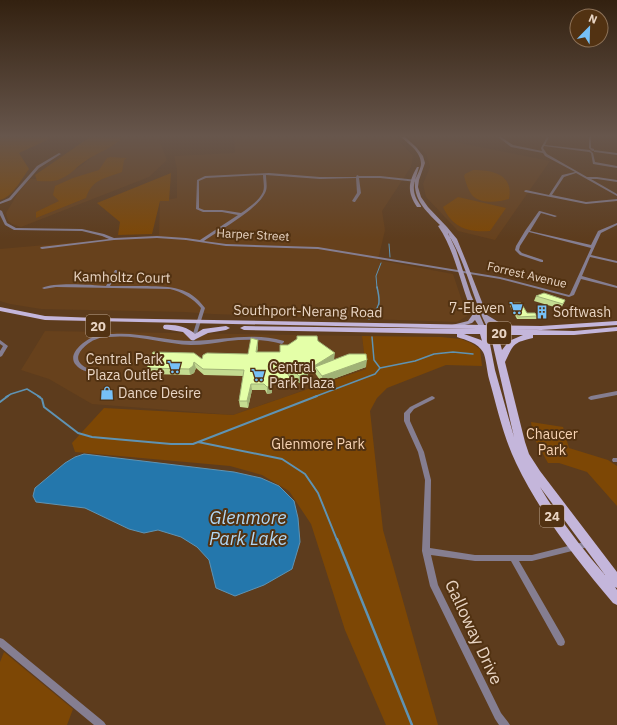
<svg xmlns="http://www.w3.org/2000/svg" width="617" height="725" viewBox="0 0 617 725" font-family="'IBM Plex Sans',sans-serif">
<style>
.built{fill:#67411c}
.green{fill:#7d4705}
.water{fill:#2477ac;stroke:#5f93b3}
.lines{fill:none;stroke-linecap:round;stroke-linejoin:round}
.stream-far3{stroke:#5f93b3;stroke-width:1}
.stream-far2{stroke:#5f93b3;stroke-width:1.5}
.stream-far1{stroke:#5f93b3;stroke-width:2}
.stream{stroke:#5f93b3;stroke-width:2.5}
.street{fill:#857e91;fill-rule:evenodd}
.secondary{fill:#a99ebb;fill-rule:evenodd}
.primary{fill:#c4b6db;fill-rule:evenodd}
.wall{fill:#c4db90}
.shaded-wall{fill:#a0b276}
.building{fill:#e4ffa8;stroke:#a0b276}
.labels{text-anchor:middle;stroke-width:4;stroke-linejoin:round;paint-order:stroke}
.far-street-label{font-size:12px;fill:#e9d5c4;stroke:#523212}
.shield{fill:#523212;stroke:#bca48f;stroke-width:1}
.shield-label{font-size:13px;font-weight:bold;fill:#e9d5c4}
.street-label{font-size:14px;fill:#e9d5c4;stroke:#523212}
.poi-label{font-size:14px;fill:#e9d5c4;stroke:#523212;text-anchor:start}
.park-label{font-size:14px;fill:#f7d3b4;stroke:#523212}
.near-street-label{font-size:17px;fill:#e9d5c4;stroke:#523212}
.near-water-label{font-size:18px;font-style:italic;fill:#b0d6f3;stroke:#523212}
</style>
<rect width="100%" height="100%" fill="#5d3c1d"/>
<path class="built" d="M125 137H158L167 160 149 177 21 227 12 224 8 221 6 213 18 193 30 179H57L81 166 97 153Z
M234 137H395L413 156 411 167 382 211 385 230 378 260 453 274 467 316 457 322 213 314 185 312 41 309 10 304 0 301V249L159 235 160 201 177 198V169L174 156 235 153Z
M411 138H427L455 142 550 161 495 240 458 231 426 197 423 184 430 167 426 153Z
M45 331 362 336 366 369 233 415 92 404 49 379 21 370Z"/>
<path class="green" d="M0 137H50L47 140 19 153 29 169C22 178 13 197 0 200Z
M90 137H123C112 149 98 152 84 162 74 169 71 175 58 180 52 182 43 181 37 181L35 175Z
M110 157 127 158 124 160 122 172C104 179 92 179 86 198L36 218V212L59 201 53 195 55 186 73 178 99 170 107 158Z
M473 170C492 170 514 174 509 199 499 202 483 204 474 197 469 193 466 183 464 176L465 174Z
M171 173 169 201H160L152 234 118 235 120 222 97 203Z
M458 197 506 208 490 231C468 233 452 227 443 207Z
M362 336 441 337 461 339 471 343 480 349 482 366 446 365 387 388 377 398 370 411 383 530 438 725H386L345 630 311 524 289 491 262 475 230 466 75 452 72 443 104 408 233 415 366 369Z
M531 422 563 427 569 448 608 460 617 466V506L587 472 559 463H548L533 436Z
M4 652 73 709 67 725H0V662Z"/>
<path class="water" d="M84 454 234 472 261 478 279 486 294 501 298 518 300 542 292 569 264 585 235 596 216 588 209 560 197 547 181 537 158 530 144 533 129 529 85 508 36 502 33 496 35 488 65 463 75 457Z"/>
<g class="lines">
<path class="stream-far3" d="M389 244 390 257
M377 288 376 276 381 263"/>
<path class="stream-far2" d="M369 319C380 306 381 304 377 287
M380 368 415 361 434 354 453 352 473 354
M6 397 11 394 27 389 40 397
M314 397 375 374 380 368 374 360 372 337"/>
<path class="stream-far1" d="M38 396 42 399 44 407 78 433 92 437 171 444H193L317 396
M0 402 8 396
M198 442 282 459 305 474 318 493 337 540"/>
<path class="stream" d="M337 539 412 725"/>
<path class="street" d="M498 137H501L513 145 542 151 541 148 547 137H549L545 145 590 150 593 153 595 162 617 166V168L593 164 591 153 589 152 544 146 543 148 547 154 587 177H597L617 180V182L597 179H591L617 194V196L576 173 564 177 552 195 586 202 617 199V201L586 204 525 192 524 191 526 190 549 195 562 175 575 172 545 156 543 153 511 147Z
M589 137H591V148L594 149V151H592L589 148Z
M594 150 617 153V155L595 152H594Z
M59 153 61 154 39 168 11 200 0 204V202L9 198 37 166Z
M269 173 320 177H356L357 175 359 176H380L417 180 418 181 417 182 380 178H359L361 193 355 202H354L352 201 357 193 356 178 320 179 266 175C266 181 268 188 265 193 257 210 220 230 204 241L226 244 318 247 500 277 569 295 570 294 591 248 529 232 520 246 519 250 522 253 543 260V262H541L520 255 515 250 516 246 525 231 539 211H540L557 216 555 217 541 213 530 231 591 245 598 231 617 223V225L601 233 591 255 617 261V263L590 257 582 276 617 286V288L581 279 574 295 569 297 500 279 318 249 226 246 186 240 157 238 114 240 42 249 40 248 41 247 109 239 102 236 82 231 14 230 5 225 0 215V210L2 211 7 223 16 228 82 229 104 234 114 238 157 236 186 238 200 240 238 215 222 212H203L196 209 197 180 205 176ZM263 175C263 180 265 187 263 192 259 201 248 208 241 213L222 210H204L199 208V181L206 178Z
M115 270H116L118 271 110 286C122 286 135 286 147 286 171 287 189 286 205 308L195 340 193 341C226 340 251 332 284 341V342L282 344C264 339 246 339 228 341 216 343 203 345 191 345 164 344 137 334 109 337 106 337 101 337 97 339 89 341 70 356 82 365 89 371 99 370 108 372L109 373 108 374C103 375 98 374 93 373 87 372 80 370 76 365 66 354 85 340 95 336 100 334 107 334 113 334 140 332 166 341 193 341L191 340 201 308C193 298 182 292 170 289L56 287 44 289 42 288C54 282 91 285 106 286Z
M0 340 8 346 2 356 0 357V351L3 346 0 344Z
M617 391V395L591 400 589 399 588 398 589 397 591 396Z
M432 396 434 397 435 398 434 399 414 409 410 414V421L424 452 431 480 430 548 475 555H532L588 541 590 542 592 544 590 546 588 547 532 561H519L564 639 565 642 564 645 561 646 558 645 511 561H475L431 555 438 585 501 713 508 722 510 725H499L495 719 430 586 422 551 425 480 418 452 404 421V413L410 407Z
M613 458H617V462H613L612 460Z
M0 638 3 639 104 722 106 725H94L0 647Z"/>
<path class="secondary" d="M401 137H405L416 147 423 156 425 163 419 180 418 187 421 197 428 207 447 227 457 239 466 261 487 315 505 326 506 327 505 328H501L491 322 493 327 492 328H488L487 327C472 297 466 262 448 234V233L456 250 471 295 485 327 484 328H480L475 320 472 323 454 328 451 326 452 325 468 321 473 314C460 285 456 252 438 226L440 225C427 212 413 200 415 180 412 191 415 198 421 206V207H417C407 192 408 183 417 167H419L415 180C417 175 420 170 421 165 422 153 409 144 401 137Z"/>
<path class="primary" d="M0 307 45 316 97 318 541 326 617 321V325L541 330 495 329 574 331 617 327V331L574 335H533V338C512 343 514 344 505 362L525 442 529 454 540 471 617 572V588L615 587 617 590V605L613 603C576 559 541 515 516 463 503 436 497 407 489 379 487 372 486 357 483 352 478 343 466 340 457 337V334L244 330 240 328 244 326 479 329 45 320 0 311ZM464 334H480L482 341 481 340ZM488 334H490L491 337 514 437 495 370ZM498 335H523L509 341 502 350ZM540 487 605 575C581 547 559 519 540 487Z
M164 325C174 324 188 327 195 334L203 329 226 326 230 328 226 330 208 333 194 340H191L183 332 164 329 163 327Z"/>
</g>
<path class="wall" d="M536 296 565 300 561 309 534 301Z
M511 303 527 313 537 316V319H517L510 306Z
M318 341 334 360 366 367 322 383 315 373V372L314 373 313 371 308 374V380L299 383 296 379 291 380V386L284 388 281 384H271L272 393 267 394 265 390H252L248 408 240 407 239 401 243 376 204 375 196 368 194 373 190 375 149 374 147 368 202 359 248 354 258 347 257 352H280L288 345Z"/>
<path class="shaded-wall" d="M258 340V347L256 359V352Z
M335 353 334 360 315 367V372L314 373V366Z
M367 360 366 367 322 383V376Z
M194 362 196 368 194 373 190 375 189 369Z
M313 364V371L308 374V380L299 383V376L305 369Z
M271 378V386H272V393L267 394V387L270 383Z
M291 379V386L284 388V382Z
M251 384 252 390 248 408 247 401Z"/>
<path class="building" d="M544 293 565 300 563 304 536 296Z
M511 303H521L527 313H535L537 316 518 317Z
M297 336H317L318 341 335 353 314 366 313 364 305 369 308 373 299 376 296 373H287L291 379 284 382 281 378H271L270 383 272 386 267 387 264 384H251L247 401H239L244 370 203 369 194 362 193 366 189 369 147 368 153 352 194 353 202 359 203 355 207 353 248 354 251 338 258 340 256 352H280V345H288L297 339Z
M349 354H366L367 360 322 376 315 367Z"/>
<linearGradient id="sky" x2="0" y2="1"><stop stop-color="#332110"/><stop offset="0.57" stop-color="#67564c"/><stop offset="1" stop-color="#67564c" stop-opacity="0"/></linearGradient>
<rect width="617" height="239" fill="url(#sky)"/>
<defs>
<g id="supermarket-bare" transform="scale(1.08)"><path d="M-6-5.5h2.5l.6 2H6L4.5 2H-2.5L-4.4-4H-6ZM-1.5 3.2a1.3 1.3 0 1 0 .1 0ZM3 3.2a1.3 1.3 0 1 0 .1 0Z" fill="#76c0f7" stroke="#523212" stroke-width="2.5" paint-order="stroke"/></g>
<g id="building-bare" transform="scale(1.08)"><path d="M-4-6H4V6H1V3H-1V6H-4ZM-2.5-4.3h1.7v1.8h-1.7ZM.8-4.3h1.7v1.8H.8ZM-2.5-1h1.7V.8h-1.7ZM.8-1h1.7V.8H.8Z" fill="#76c0f7" stroke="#523212" stroke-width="2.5" paint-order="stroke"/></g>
<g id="shop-bare" transform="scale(1.08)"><path d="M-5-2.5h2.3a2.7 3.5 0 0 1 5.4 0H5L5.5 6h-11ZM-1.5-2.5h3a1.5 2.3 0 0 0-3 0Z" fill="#76c0f7" stroke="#523212" stroke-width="2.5" paint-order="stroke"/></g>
</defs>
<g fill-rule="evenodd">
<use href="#supermarket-bare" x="516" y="308"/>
<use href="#building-bare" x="542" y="312"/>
<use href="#supermarket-bare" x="174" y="367"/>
<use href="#supermarket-bare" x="258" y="375"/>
<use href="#shop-bare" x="107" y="393"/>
</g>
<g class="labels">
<g class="far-street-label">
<text transform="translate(253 235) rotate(3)" y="4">Harper Street</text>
<text transform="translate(527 275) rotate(13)" y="4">Forrest Avenue</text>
</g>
<g class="shield">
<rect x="86" y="315" width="24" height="22" rx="3"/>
<rect x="487" y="322" width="24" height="22" rx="3"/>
<rect x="540" y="505" width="24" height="22" rx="3"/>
</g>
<g class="shield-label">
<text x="98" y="331">20</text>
<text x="499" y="338">20</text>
<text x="552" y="521">24</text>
</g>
<g class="street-label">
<text transform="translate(122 277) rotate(1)" y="5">Kamholtz Court</text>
<text transform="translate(308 311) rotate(1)" y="5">Southport-Nerang Road</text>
</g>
<g class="poi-label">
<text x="505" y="313" text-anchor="end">7-Eleven</text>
<text x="553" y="317">Softwash</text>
<text x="163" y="364" text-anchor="end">Central Park<tspan x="163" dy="16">Plaza Outlet</tspan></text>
<text x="269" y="372">Central<tspan x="269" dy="16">Park Plaza</tspan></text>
<text x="118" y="398">Dance Desire</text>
</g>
<g class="park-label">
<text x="552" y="439">Chaucer<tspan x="552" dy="16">Park</tspan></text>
<text x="318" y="449">Glenmore Park</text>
</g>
<g class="near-street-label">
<text transform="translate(474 632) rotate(65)" y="6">Galloway Drive</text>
</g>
<g class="near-water-label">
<text x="248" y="524">Glenmore<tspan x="248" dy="21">Park Lake</tspan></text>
</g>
</g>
<g transform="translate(589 28) rotate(23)"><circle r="19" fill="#523212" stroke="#8e7359"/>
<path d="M0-3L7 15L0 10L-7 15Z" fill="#76c0f7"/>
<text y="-6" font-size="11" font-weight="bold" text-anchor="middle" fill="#e9d5c4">N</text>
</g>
</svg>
